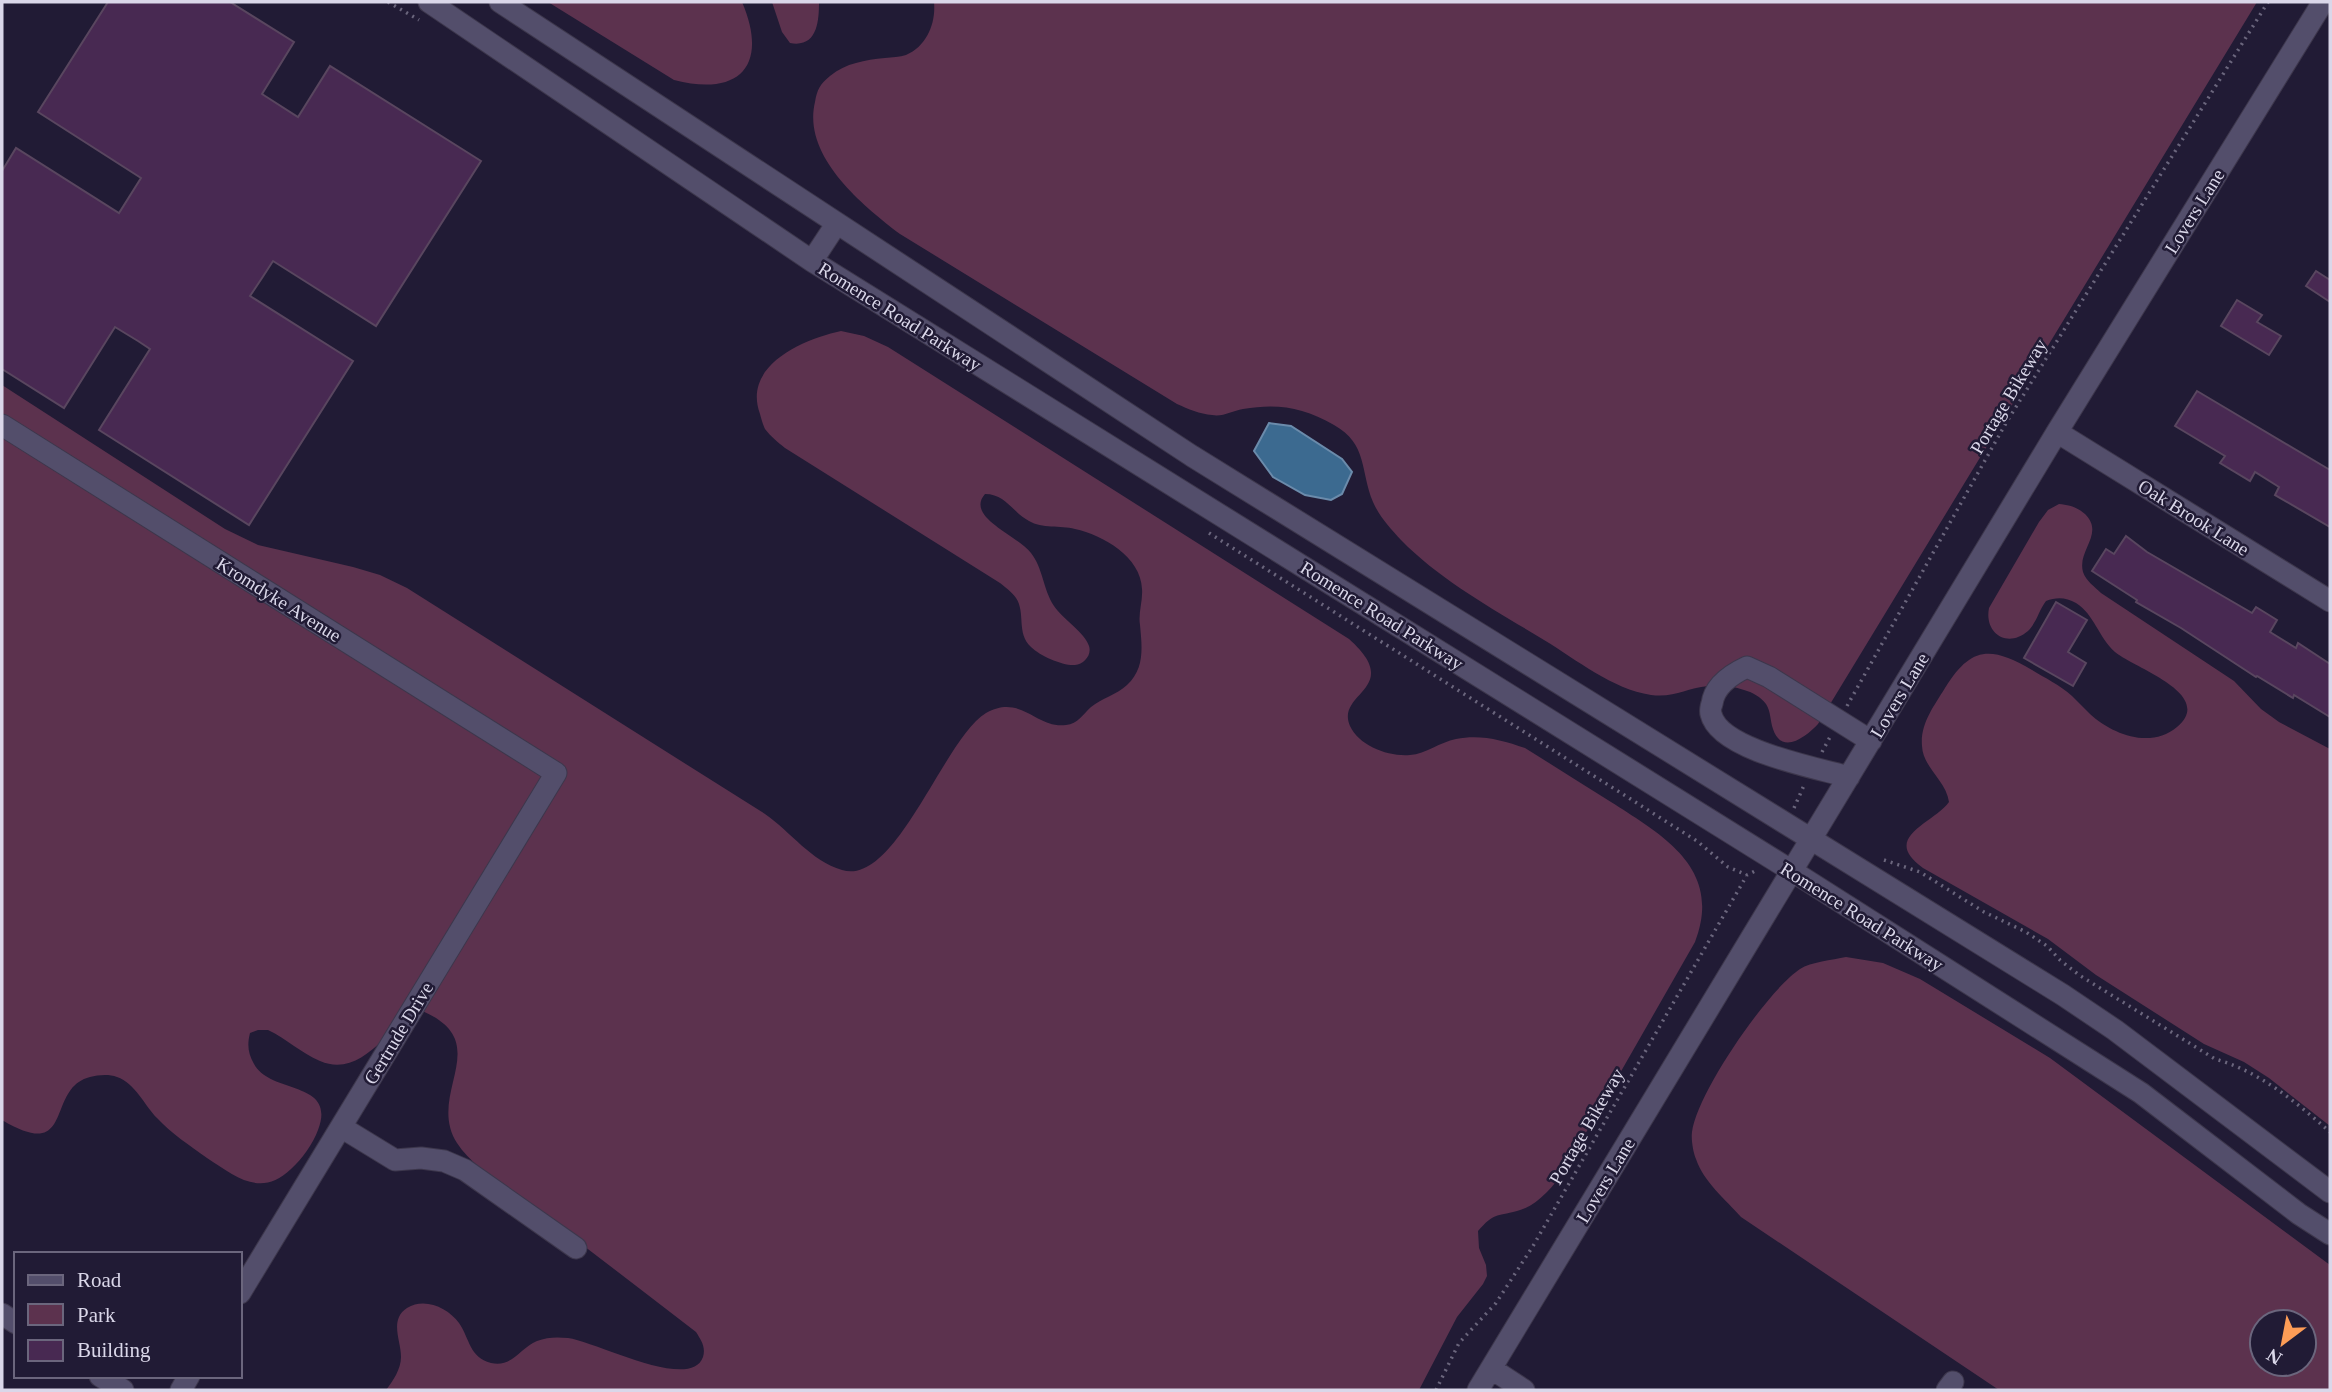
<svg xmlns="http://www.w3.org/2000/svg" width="2332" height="1392" viewBox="0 0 2332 1392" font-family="'Times New Roman',serif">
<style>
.green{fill:#5c324e;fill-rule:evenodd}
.water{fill:#3c6a90;stroke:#6b8bab;stroke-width:2}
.building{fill:#482952;stroke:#59465f;stroke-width:2}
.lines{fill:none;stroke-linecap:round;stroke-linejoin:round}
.minor-casing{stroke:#3d374c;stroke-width:23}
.path{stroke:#6b667d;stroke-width:3.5;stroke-dasharray:2 5;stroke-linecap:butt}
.minor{stroke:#534e6b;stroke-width:21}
.labels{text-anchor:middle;stroke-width:5;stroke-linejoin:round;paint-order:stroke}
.street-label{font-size:19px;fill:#dad7e9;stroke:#211b35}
</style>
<rect width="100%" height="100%" fill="#211b35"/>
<path class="green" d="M548 2H742C769 65 740 97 674 80Z
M772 2H819C819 22 817 48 790 43L782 32Z
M934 2H2257L1818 724C1807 736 1782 756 1773 729 1770 720 1771 712 1766 704 1761 697 1752 692 1744 690 1732 686 1720 684 1708 686 1686 688 1675 698 1651 695 1612 689 1577 660 1544 640 1495 610 1441 581 1401 540 1390 528 1379 516 1373 502 1360 471 1368 444 1334 425 1303 407 1277 403 1243 409 1232 411 1223 417 1212 415 1200 414 1188 409 1177 404L900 234C862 205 802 156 815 102 817 90 820 84 830 76 846 63 865 60 885 58 892 57 900 57 906 55 927 46 936 23 934 2Z
M841 331 864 336 888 347 1349 639C1405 689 1335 692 1350 726 1359 746 1389 757 1410 755 1426 754 1440 742 1456 739 1480 734 1502 740 1525 748 1554 766 1582 784 1611 802 1664 836 1723 869 1695 942L1564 1171C1552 1188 1537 1206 1517 1211 1495 1217 1495 1212 1478 1231L1479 1248 1486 1265 1487 1276 1483 1284 1457 1317 1419 1390H386C393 1381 401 1369 401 1357 401 1340 389 1320 407 1308 425 1297 448 1308 459 1323 470 1339 469 1357 491 1363 512 1368 520 1348 537 1341 547 1337 557 1337 568 1338 597 1342 691 1392 703 1357 706 1347 701 1340 696 1332 641 1290 586 1247 530 1205 508 1188 472 1167 457 1143 425 1093 498 1042 420 1010 408 1020 394 1029 382 1041 365 1057 345 1072 320 1061 301 1053 287 1039 268 1030H258L250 1033C247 1045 248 1053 254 1064 271 1095 337 1080 318 1130 313 1144 302 1159 291 1169 261 1198 236 1177 207 1158 189 1145 172 1134 157 1118 145 1106 135 1083 117 1077 109 1074 98 1075 90 1077 45 1088 76 1164 2 1120V385L225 529 258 545 353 567 380 575 407 588 765 814C791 832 811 861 842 870 896 887 944 738 986 713 1021 693 1036 729 1066 725 1078 724 1083 714 1091 707 1102 698 1116 695 1127 685 1145 668 1142 647 1140 625 1138 613 1143 601 1142 589 1141 557 1103 535 1075 529 1060 525 1042 529 1029 521 1012 512 1006 494 985 494 965 517 1017 535 1031 553 1043 568 1043 589 1054 606 1063 619 1085 633 1089 646 1092 655 1084 664 1075 665 1063 666 1040 656 1031 647 1016 633 1026 613 1016 598 1012 592 1005 587 1000 583L785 448C779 443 770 436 765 429 763 425 761 418 760 414 742 365 804 339 841 331Z
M2059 504C2069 505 2077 507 2085 514 2105 534 2077 550 2083 572 2086 581 2095 587 2101 593L2234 681 2261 709 2279 722 2330 749V1126L2269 1078 2244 1062 2204 1044 2096 975 2048 939 1923 868C1880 837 1933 824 1949 802 1946 780 1923 768 1922 746 1920 724 1934 706 1945 688 1971 646 1991 646 2032 670 2045 678 2060 685 2072 696 2078 702 2084 708 2090 714 2113 735 2151 749 2177 727 2216 694 2134 668 2115 652 2099 638 2094 614 2076 603 2066 597 2056 597 2046 601 2039 610 2037 622 2028 631 2007 649 1984 633 1989 608L2039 522 2048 510Z
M1846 957 1883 963 1920 979 2050 1058 2330 1265V1390H1999L1741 1217C1726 1200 1703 1181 1696 1159 1693 1152 1691 1139 1692 1132 1697 1093 1767 991 1800 969 1811 962 1832 960 1846 957ZM2304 1322V1364H2262V1322Z"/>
<path class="water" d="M1269 423 1291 426 1342 459 1352 472 1342 494 1331 500 1305 495 1273 477 1254 451Z"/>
<path class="building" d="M108 2H230L294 42 262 94 298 117 330 66 481 161 376 326 273 261 262 278 250 296 353 361 249 525 99 430 150 349 138 341 115 327 64 408 2 369V171L16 148 119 213 141 178 38 112Z
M2316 271 2330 280V302L2306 286Z
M2237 300 2262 315 2257 322 2281 336 2269 355 2221 326Z
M2197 391 2330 470V527L2275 495 2279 487 2255 472 2250 481 2220 463 2225 456 2175 426Z
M2126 536 2147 552 2252 613 2256 607 2277 620 2270 632 2296 648 2298 643 2330 664V717L2294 695 2293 698 2257 676 2256 677 2181 628 2136 602 2137 600 2092 571 2106 549 2114 554Z
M2056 602 2087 620 2068 652 2086 663 2073 686 2024 658Z"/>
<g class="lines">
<g class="minor-casing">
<path id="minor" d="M429 2 812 261 1792 871 2141 1093 2299 1214 2330 1234
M500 2 1192 456 2063 995 2115 1030 2330 1192
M812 261 837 223
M2 425 556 773 240 1293
M2057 432 2330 601
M1849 777C1817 768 1719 750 1711 714 1710 713 1711 705 1712 704 1714 686 1732 674 1747 667L1769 677 1871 741
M341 1127 395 1160 421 1158 444 1161 465 1170 576 1248
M2 1314 16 1323
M1492 1369 1524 1390
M100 1376 123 1390
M181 1390 189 1376
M1478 1390 2057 432 2323 2
M1947 1390 1953 1382"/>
</g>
<path class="path" d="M388 2 419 20
M1209 533 1697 841 1728 867 1747 875
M1847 706 2006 423 2268 2
M1822 752 1830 737
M1794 808 1805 783
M1884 860 1920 872 1984 912 2026 932 2047 946 2060 960 2079 975 2215 1059C2259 1071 2296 1102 2330 1132
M1436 1390 1459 1343 1496 1303 1533 1246 1747 875 1755 871"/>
<use href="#minor" class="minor"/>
</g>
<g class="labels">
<g class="street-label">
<text transform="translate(2194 211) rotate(-58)" y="7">Lovers Lane</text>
<text transform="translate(900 316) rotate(32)" y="7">Romence Road Parkway</text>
<text transform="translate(2008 396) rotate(-59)" y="7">Portage Bikeway</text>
<text transform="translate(2194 517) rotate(32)" y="7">Oak Brook Lane</text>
<text transform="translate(279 599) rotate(32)" y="7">Kromdyke Avenue</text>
<text transform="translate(1382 615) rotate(32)" y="7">Romence Road Parkway</text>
<text transform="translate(1899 695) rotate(-59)" y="7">Lovers Lane</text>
<text transform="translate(1862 916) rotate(32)" y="7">Romence Road Parkway</text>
<text transform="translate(398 1033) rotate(-59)" y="7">Gertrude Drive</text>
<text transform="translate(1586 1126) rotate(-60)" y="7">Portage Bikeway</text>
<text transform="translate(1605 1180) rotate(-59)" y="7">Lovers Lane</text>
</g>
</g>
<rect width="2332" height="1392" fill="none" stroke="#dad7e9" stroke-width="7"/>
<rect x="14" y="1252" width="228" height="126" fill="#211b35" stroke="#6b667d" stroke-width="2"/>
<rect x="28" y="1275" width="35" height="10" fill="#534e6b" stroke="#6b667d" stroke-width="2"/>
<text x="77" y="1287" font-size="21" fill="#dad7e9">Road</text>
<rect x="28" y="1304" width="35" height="21" fill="#5c324e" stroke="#6b667d" stroke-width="2"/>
<text x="77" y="1322" font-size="21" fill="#dad7e9">Park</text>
<rect x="28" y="1340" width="35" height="21" fill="#482952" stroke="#6b667d" stroke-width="2"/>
<text x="77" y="1357" font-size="21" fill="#dad7e9">Building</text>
<g transform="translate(2283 1343) rotate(212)"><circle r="33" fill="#211b35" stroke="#6b667d" stroke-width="2"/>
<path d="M0-5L12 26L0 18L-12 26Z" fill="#fd9c56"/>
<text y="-10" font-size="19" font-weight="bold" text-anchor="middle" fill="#dad7e9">N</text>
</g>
</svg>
